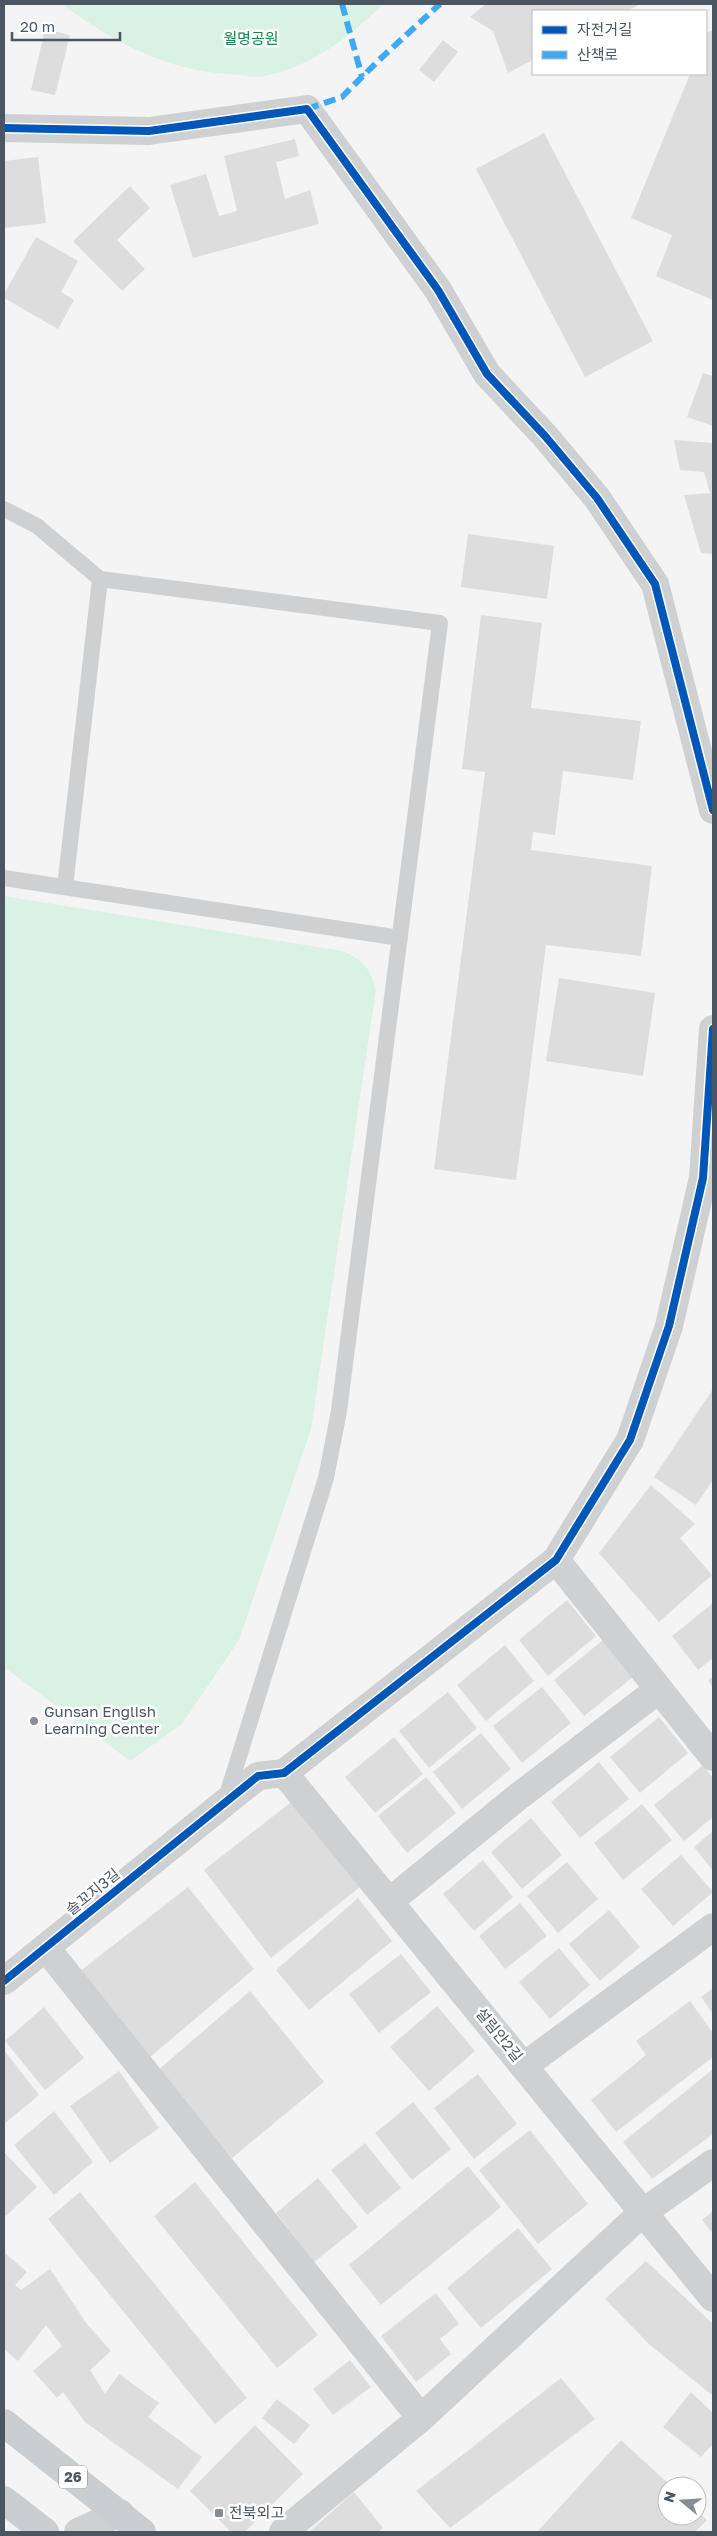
<svg xmlns="http://www.w3.org/2000/svg" width="717" height="2536" viewBox="0 0 717 2536" font-family="'Golos Text','Noto Sans KR',sans-serif">
<style>
.green{fill:#d9f2e3}
.building{fill:#ddddde}
.lines{fill:none;stroke-linecap:round;stroke-linejoin:round}
.service{stroke:#ced0d2;stroke-width:16}
.minor{stroke:#ced0d2;stroke-width:28}
.primary{stroke:#caced1;stroke-width:28}
.quiet{stroke:#3fa9f5;stroke-width:6;stroke-dasharray:12 6;stroke-linecap:butt}
.cycleway-casing{stroke:#fff;stroke-width:11}
.cycleway{stroke:#0057b8;stroke-width:8}
.poi-dot{fill:#868d94;stroke:#fff;stroke-width:2}
.labels{text-anchor:middle;stroke-width:5;stroke-linejoin:round;paint-order:stroke}
.shield{fill:#fff;stroke:#808990;stroke-width:1}
.shield-label{font-size:14px;font-weight:bold;fill:#4a5661}
.park-label{font-size:15px;fill:#17864f;stroke:#fff}
.poi-label{font-size:15px;fill:#4a5661;stroke:#fff;text-anchor:start}
.street-label{font-size:15px;fill:#4a5661;stroke:#fff}
</style>
<rect width="100%" height="100%" fill="#f4f4f4"/>
<path class="green" d="M61 4H383C351 36 311 67 265 76 254 78 241 75 230 74 163 70 115 42 61 4Z
M4 896 342 951C364 960 369 967 376 989L311 1429 239 1640 182 1724 130 1761 4 1667Z"/>
<path class="building" d="M486 4H641L627 11H533V60L508 73 493 31 470 17Z
M45 29 70 35 55 95 31 90Z
M713 30V300L656 276 672 235 631 218 690 74H706V33Z
M443 40 458 52 434 82 419 70Z
M544 133 653 341 585 377 476 169Z
M295 139 299 156 276 162 285 199 310 190 319 224 193 258 170 185 206 174 219 216 237 211 224 156Z
M38 157 46 223 4 228V161Z
M130 186 150 208 117 240 145 269 122 291 73 241Z
M36 237 78 261 61 292 74 300 58 329 4 298V294Z
M703 373 713 376V426L687 417Z
M674 440 713 443V554L701 553 684 495 710 493 704 472 680 470Z
M468 534 554 546 547 599 461 587Z
M481 615 542 623 531 708 641 721 633 780 563 771 555 835 533 832 531 850 652 866 641 956 546 945 516 1180 434 1169 485 772 462 769Z
M559 978 655 993 643 1076 546 1061Z
M713 1389V1480L696 1505 654 1477Z
M651 1485 695 1524 680 1538 712 1575 659 1622 599 1553Z
M567 1600 596 1636 548 1676 519 1640Z
M713 1603V1658L698 1670 672 1636Z
M603 1640 633 1677 584 1716 554 1680Z
M505 1645 534 1681 486 1721 457 1685Z
M713 1676V1688L708 1680Z
M542 1687 571 1723 522 1763 493 1726Z
M448 1692 477 1728 429 1768 399 1731Z
M659 1717 688 1753 640 1793 610 1757Z
M481 1733 511 1769 462 1809 433 1772Z
M394 1737 423 1774 375 1813 345 1777Z
M599 1762 629 1799 580 1838 551 1802Z
M703 1765 713 1778V1817L684 1841 654 1805Z
M426 1777 456 1813 407 1853 378 1816Z
M294 1800 360 1887 271 1958 204 1870Z
M642 1804 672 1840 623 1880 594 1843Z
M531 1818 562 1855 522 1889 491 1852Z
M713 1831V1871L694 1847Z
M681 1855 713 1892 673 1926 641 1889Z
M483 1860 513 1897 474 1931 443 1894Z
M567 1862 598 1899 558 1933 527 1896Z
M188 1887 254 1969 149 2058 79 1972Z
M358 1898 392 1941 309 2010 276 1970Z
M520 1903 547 1936 505 1969 479 1936Z
M609 1910 640 1947 600 1981 569 1944Z
M559 1948 590 1985 550 2019 519 1982Z
M401 1954 431 1992 379 2033 349 1994Z
M713 1988V2014L701 1997Z
M250 1991 324 2082 232 2158 157 2071Z
M690 2001 713 2033V2057L616 2132 591 2100 646 2055 636 2041Z
M437 2006 475 2051 429 2091 390 2047Z
M44 2007 84 2058 45 2090 5 2041Z
M4 2050 39 2095 4 2124Z
M713 2069V2134L652 2179 623 2142Z
M119 2071 159 2128 110 2163 70 2106Z
M478 2074 517 2124 474 2159 434 2108Z
M413 2102 451 2149 412 2180 375 2133Z
M54 2111 93 2162 54 2195 14 2145Z
M530 2130 588 2204 538 2244 479 2170Z
M365 2143 401 2188 367 2215 331 2170Z
M4 2152 37 2187 6 2216 4 2213Z
M468 2166 501 2207 381 2305 349 2265Z
M318 2178 358 2227 314 2262 276 2213Z
M195 2182 318 2335 277 2368 154 2216Z
M80 2192 247 2398 215 2424 48 2219Z
M713 2211V2234L702 2220Z
M518 2228 552 2269 481 2328 447 2288Z
M4 2252 27 2272 15 2285 21 2290 50 2269 87 2324 111 2351 90 2370 105 2394 119 2374 159 2403 148 2417 202 2457 178 2489 85 2422 63 2392 57 2398 33 2371 62 2346 46 2325 18 2361 4 2349Z
M646 2261 713 2324V2396L649 2344 605 2299Z
M436 2293 459 2324 440 2339 451 2354 416 2382 381 2336Z
M350 2360 371 2387 333 2415 313 2389Z
M561 2378 595 2419 450 2528 416 2491Z
M691 2392 713 2413V2444L701 2457 663 2427Z
M277 2399 310 2425 294 2444 262 2418Z
M255 2425 303 2474 245 2532H231L190 2491Z
M621 2440 671 2486H667V2516H697V2511L707 2520 695 2532H537Z
M354 2492 383 2528 378 2532H309Z"/>
<g class="lines">
<path class="service" d="M4 509 37 526 100 579 440 623 339 1411 326 1478 226 1798
M4 878 400 938
M65 887 100 579"/>
<path class="minor" d="M4 128 149 131 307 109 438 290 487 374 545 436 597 498 655 584 713 810
M556 1560 713 1757
M284 1773 713 2298
M390 1901 519 1796 658 1690
M46 1948 421 2418
M4 1981 258 1776 284 1773 556 1560 630 1440 669 1326 703 1178 713 1029
M524 2066 713 1927
M78 2532 120 2513
M283 2532 421 2418 642 2213 713 2163"/>
<path class="primary" d="M4 2423 142 2532
M4 2500 45 2532"/>
<path class="quiet" d="M342 4 362 77
M307 109 342 97 379 60 440 4"/>
<g class="cycleway-casing">
<path id="cycleway" d="M4 128 149 131 307 109 438 290 487 374 545 436 597 498 655 584 713 810
M4 1981 258 1776 284 1773 556 1560 630 1440 669 1326 703 1178 713 1029"/>
</g>
<use href="#cycleway" class="cycleway"/>
</g>
<g class="poi-dot">
<circle cx="34" cy="1721" r="5"/>
<rect x="214" y="2508" width="10" height="10" rx="2.5"/>
</g>
<g class="labels">
<rect class="shield" x="59" y="2465.5" width="28" height="23" rx="4"/>
<g class="shield-label">
<text x="73" y="2482">26</text>
</g>
<g class="park-label">
<text x="251" y="44">월명공원</text>
</g>
<g class="poi-label">
<text x="44" y="1717">Gunsan English<tspan x="44" dy="17">Learning Center</tspan></text>
<text x="229" y="2518">전북외고</text>
</g>
<g class="street-label">
<text transform="translate(93 1892) rotate(-39)" y="5">솔꼬지3길</text>
<text transform="translate(499 2035) rotate(51)" y="5">설림안2길</text>
</g>
</g>
<rect width="717" height="2536" fill="none" stroke="#4a5661" stroke-width="10"/>
<rect x="532" y="10" width="175" height="65" fill="#ffffff" stroke="#b7bbc0"/>
<rect x="542" y="26" width="25" height="8" fill="#0057b8" stroke="#b7bbc0"/>
<text x="577" y="35" font-size="15" fill="#4a5661">자전거길</text>
<rect x="542" y="51" width="25" height="8" fill="#3fa9f5" stroke="#b7bbc0"/>
<text x="577" y="60" font-size="15" fill="#4a5661">산책로</text>
<g transform="translate(682 2501) rotate(288)"><circle r="24" fill="#ffffff" stroke="#b7bbc0"/>
<path d="M0-4L9 19L0 12L-9 19Z" fill="#868d94"/>
<text y="-8" font-size="14" font-weight="bold" text-anchor="middle" fill="#4a5661">N</text>
</g>
<path d="M12 32v8h108v-8" fill="none" stroke="#4a5661" stroke-width="2.5"/>
<text x="20" y="32" font-size="15" fill="#4a5661" stroke="#ffffff" stroke-width="4" paint-order="stroke">20 m</text>
</svg>
